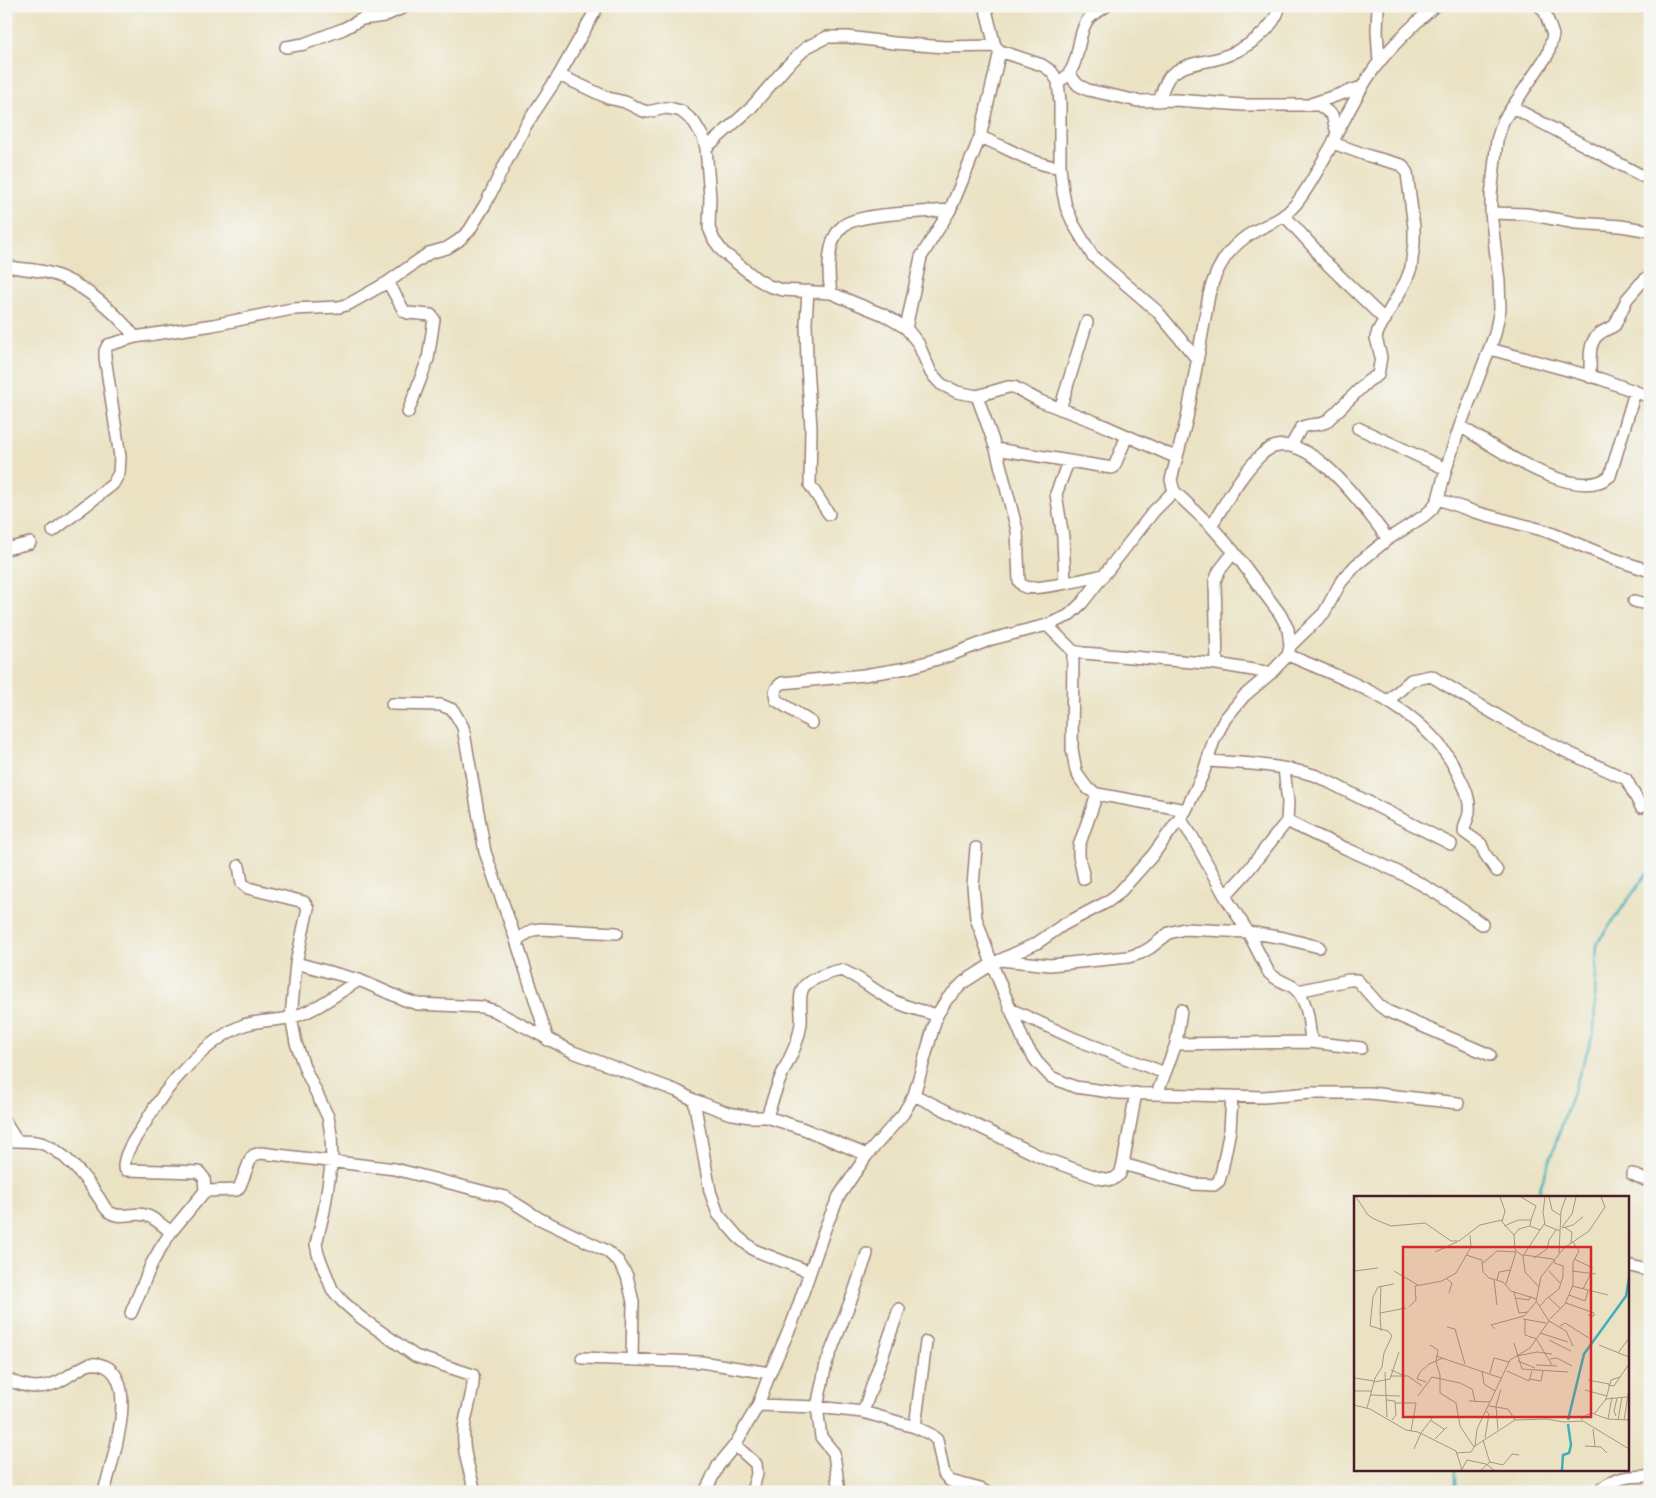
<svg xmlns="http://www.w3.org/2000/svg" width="1656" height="1498" viewBox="0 0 1656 1498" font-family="'Sorts Mill Goudy',serif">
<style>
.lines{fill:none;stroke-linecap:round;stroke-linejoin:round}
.stream{stroke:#40afbb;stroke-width:2.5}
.minor-casing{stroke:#9a8076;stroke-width:14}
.minor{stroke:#fff;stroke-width:11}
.inset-river{fill:none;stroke:#40afbb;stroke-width:2.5}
.inset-road{fill:none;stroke:#aa9486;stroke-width:1}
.view{fill:#d62828;fill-opacity:0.15;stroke:#d62828;stroke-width:2.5}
.inset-edge{fill:none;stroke:#4a1f2b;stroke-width:2.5}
</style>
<rect width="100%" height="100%" fill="#f6f6f2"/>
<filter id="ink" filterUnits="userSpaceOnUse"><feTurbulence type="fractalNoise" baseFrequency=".02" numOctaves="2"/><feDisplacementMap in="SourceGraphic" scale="10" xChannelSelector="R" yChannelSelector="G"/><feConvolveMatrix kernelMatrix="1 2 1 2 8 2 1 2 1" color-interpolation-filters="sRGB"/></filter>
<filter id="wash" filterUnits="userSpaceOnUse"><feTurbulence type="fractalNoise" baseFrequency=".0096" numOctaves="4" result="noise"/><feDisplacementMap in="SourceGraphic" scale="20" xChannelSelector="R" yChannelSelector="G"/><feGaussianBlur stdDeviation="1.12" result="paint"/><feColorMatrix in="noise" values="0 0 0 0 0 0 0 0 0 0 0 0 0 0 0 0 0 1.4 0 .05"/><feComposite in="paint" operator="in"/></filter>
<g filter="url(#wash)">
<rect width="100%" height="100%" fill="#eae2c2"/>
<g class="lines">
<path class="stream" d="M1537 1197 1594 1031 1597 943 1650 869
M1455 1492V1469"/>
</g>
</g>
<g filter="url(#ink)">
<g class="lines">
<g class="minor-casing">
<path id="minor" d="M985 6 995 46 1000 51 1042 65 1051 71 1058 81 1060 103V167L1063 192 1066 207 1074 225 1092 255 1157 311 1197 359
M1378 6 1377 31 1379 62
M286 47 304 44 343 29 362 19 384 16 407 6
M1069 74 1078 85 1088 90 1138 101 1176 100 1243 105H1319L1332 115 1337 133
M559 75 608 98 625 102 641 110 647 112 666 108 673 109 681 111 694 122 703 137 706 148 710 197 709 228 714 240 723 252 757 279 769 286 783 290 831 293 884 315 906 328 918 343 931 373 941 384 957 392 977 396 1008 387H1014L1040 401 1098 423 1177 458
M1063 79C1081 67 1076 36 1087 21 1091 14 1100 11 1106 6
M1159 101C1162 93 1164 83 1170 76 1183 63 1203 63 1220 58 1244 50 1273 32 1280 6
M1311 104 1362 87
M1512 107 1650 180
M980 137C1003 145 1036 167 1060 167
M706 148 749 110 786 67 807 47 827 37H848L894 43 945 47 995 46
M1491 213 1527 214 1576 223 1621 226 1650 231
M1284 215 1315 249 1321 258 1385 320
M6 266C19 269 32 269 45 272 78 279 114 310 135 337
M388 282 404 311 408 313 431 315 434 319 428 359 408 412
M808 291 806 322 807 365 811 428 810 485 829 514
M831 293C828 274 826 240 843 226 858 213 927 212 950 210
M906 328 921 257 950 210 968 167 980 137 1000 51
M1490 349 1601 379 1650 397
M1590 377C1591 364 1587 344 1598 335 1603 330 1610 329 1615 325L1627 299 1640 284 1650 275
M977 396 996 449 1017 530 1019 581C1021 584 1021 585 1025 587 1036 591 1090 578 1104 575
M1060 409 1087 322
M1460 426C1492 445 1575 505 1610 476L1635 392
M1358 428 1446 469
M1291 446 1301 428C1309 423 1318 426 1326 422L1368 381 1378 375 1381 357 1376 338 1378 331 1406 281 1411 268 1414 243V227L1407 173 1402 165 1369 156 1333 143
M996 449 1112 468 1114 467 1127 436
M1438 499 1475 512 1546 531 1614 559 1650 571
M1211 526C1226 502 1241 474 1262 454 1303 417 1366 510 1388 539
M53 531 113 484 119 473 120 457 105 357V351L108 345 135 337 213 325 292 309 339 307 349 304 388 282 429 253 447 248 458 241 469 231 486 203 505 164 526 125 559 75 598 6
M6 549 30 543
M1065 583 1063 537 1056 494 1068 462
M1634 601 1650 605
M1047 625 1073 651 1083 653 1217 664 1271 673
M1290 646 1324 613 1341 582 1356 565 1388 539 1424 516 1432 509 1438 499 1446 469 1460 426 1495 334 1500 309 1499 281 1491 213V196L1497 140 1503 121 1548 54 1553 35 1545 12 1540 6
M1073 651 1072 749 1076 771 1081 780 1088 789 1097 794 1186 810
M1288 655C1351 682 1426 707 1458 774 1461 781 1465 787 1467 794 1469 801 1470 811 1468 817 1466 822 1464 826 1464 832L1481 844 1485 854 1497 871
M1217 664 1215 581 1219 571 1234 552
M1388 701 1411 680 1431 676 1515 726 1567 752 1626 779 1641 807
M392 704 441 705 453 710 463 727 485 852 516 940 548 1040
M812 723 776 700C774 692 775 688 782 683L864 675 907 668 951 655 992 639 1047 625 1068 616 1082 603 1154 511 1174 491
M1207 761C1244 763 1281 765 1317 776L1451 844
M1180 819 1192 836 1225 896 1248 932 1269 973C1276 980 1285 982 1293 987 1309 999 1309 1025 1311 1042
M1287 821C1325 841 1366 856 1404 875 1432 889 1457 906 1482 924
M976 848 973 886 976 918 992 964 1025 1044 1037 1062 1051 1077 1075 1087 1118 1093 1264 1097 1311 1093H1370L1458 1103
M239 866 242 883 248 888 304 902 308 908 296 963 291 1017 296 1043 305 1069 328 1117 331 1134 332 1160 324 1211 316 1244 318 1254 332 1289 342 1301 360 1317 415 1356 473 1375C475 1391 465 1413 464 1430 462 1451 470 1471 475 1492
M1084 879 1079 856V846L1097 794
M1225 896 1246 873 1287 821 1288 802 1284 769
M516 940 533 930 541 929 617 933
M1000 960 1050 965 1128 957 1141 953 1150 948 1169 933 1184 929 1248 932 1284 938 1319 947
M296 963 359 980 405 1000 418 1004 482 1007 495 1011 573 1052 677 1091 694 1100 728 1113 750 1117H767L804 1129 867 1155
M1298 991 1349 980H1357L1379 1005 1387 1011 1490 1055
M1010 1009 1075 1039 1165 1073
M1176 1044 1311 1042 1361 1048
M1157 1094 1176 1044 1181 1010
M914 1095 1043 1158 1099 1178 1112 1180 1120 1174 1123 1164 1136 1093
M694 1100 710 1191 718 1214 738 1237 754 1250 810 1272
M767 1117C772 1101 777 1085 784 1070 792 1054 799 1040 801 1023 802 1012 798 997 803 988 808 979 831 972 841 970 858 976 869 987 885 996 900 1006 920 1010 937 1015
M6 1124 17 1141
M6 1141C17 1141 30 1140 41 1143 63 1150 85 1177 97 1195 102 1201 104 1210 111 1213 121 1219 134 1212 145 1215 154 1217 163 1226 171 1232
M1123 1164 1193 1184 1214 1185 1219 1181 1222 1170 1230 1130 1232 1097
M1632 1174 1650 1182
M205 1191 204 1178 199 1172 126 1170 124 1167C124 1152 137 1136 145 1123 165 1087 205 1040 244 1025 260 1020 277 1021 293 1017 317 1010 338 993 359 980
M1627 1265 1650 1271
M131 1313 152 1263 160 1249 171 1232 205 1191 237 1190 240 1186 251 1158 254 1155 261 1153 395 1169 505 1197 540 1219 607 1251 618 1261 627 1276 633 1302 632 1360
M582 1358 701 1362 770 1373
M6 1379C29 1389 45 1391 67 1377 73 1373 80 1368 87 1365 93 1363 100 1364 105 1366 140 1382 111 1464 104 1492
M758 1405 817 1407 863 1412 915 1427 930 1434 937 1440 944 1474 950 1481 980 1489 986 1492
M863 1412 899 1309
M915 1427 926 1342
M735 1445 756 1464 757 1474 752 1492
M705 1492 718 1466 735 1445 758 1405 770 1373 793 1321 826 1226 839 1196 867 1155 903 1114 914 1095 937 1015 947 999 964 982 992 964 1037 943 1063 925 1107 902 1118 894 1152 856 1186 810 1203 774 1214 740 1225 719 1244 696 1271 673 1288 655 1290 646 1288 629 1280 614 1234 552 1211 526 1174 491 1171 480 1187 418 1209 295C1216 266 1230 244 1257 230 1272 222 1283 219 1295 205 1310 187 1321 163 1333 143L1337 133C1348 113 1358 92 1371 73 1385 52 1416 22 1435 6
M839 1492 834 1453 821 1437 817 1407 826 1364 854 1292 867 1254
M1598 1492C1613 1477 1630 1476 1650 1476"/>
</g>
<use href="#minor" class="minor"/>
</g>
</g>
<g transform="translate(1354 1196)">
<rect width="275" height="275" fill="#eae2c2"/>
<path class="inset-river" d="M214 224 230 158 272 100 275 82M208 274 209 259 215 257 217 249 214 228"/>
<path class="inset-road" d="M2 1 14 19 20 23 37 30 71 27 97 45H105L126 29 148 24M146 1 151 15 148 26 160 39 161 54 169 60 171 76 185 91M167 1 182 10 177 24M191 1 189 16 191 29 206 35M195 1 198 14 206 19M150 30 164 24H177L176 30 165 33 160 39M176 30 186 34 191 27M208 31 218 18 222 1M210 31 218 36 217 47M208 32 219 29 229 21M81 56 103 46M205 57 207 15 212 1M112 59 128 64 129 76 135 82 149 86 157 95 182 103M170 59 199 63 201 66M0 60V76M169 60 186 34M180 62 193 53 195 44 202 34M220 63 239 72M129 67 143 55 162 56M1 75 24 72M40 75 64 89M195 75 206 87M218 75 242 78M93 83 98 87 95 97M140 84 143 109M143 84 145 76 156 74M152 88 162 56M27 90 26 117 52 112M218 90 254 99M229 93 237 77M160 96 165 117 174 116M215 99 231 105 234 95M195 101 205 93 209 80V70L200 67M162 102 175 104 177 100M212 107 240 117V120L234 119M186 110 194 101 206 112M55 111 62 104 61 90 88 85 102 77 117 51 116 39M26 117 27 135M169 123 192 127M196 123 211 108 219 89V66L225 55 219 46M171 124V139L183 143M195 125 212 135 219 150M206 130 211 127 235 142M93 131 101 133 111 168M141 133 137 129 170 120 182 106M186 137 214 146M183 144 198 169M195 144 217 155M160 147 168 173 214 176M76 149 84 154 82 166 86 179V197L102 207 106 230 120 251M245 149 275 161M264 157 275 142M82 160 147 182M163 160 183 156 198 158M196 163 203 162 218 170M164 165 181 172M182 169 203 170M37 174 51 180M128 175 130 188 141 195M153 175 175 185 178 175M31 176 33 221M136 177 140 162 155 166M36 180H54L68 190M1 182 20 185M176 183 187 185 189 175M234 184 255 188M20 186 36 183 45 156M72 186 63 183 66 176 75 168 89 162M254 189 260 190 266 181M231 194 253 200M0 195H18M17 199 46 200M64 200 78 181 106 187 118 193 121 205M252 203 273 201M33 204 41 205 42 219 38 224M115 205 136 206M41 207H62L57 235M0 209 16 213 52 234 64 236 102 255 108 274M135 210 154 213 161 224M13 212 21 182 28 171 30 157 38 140 34 135 16 130 19 101 24 91 40 88M240 218 254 223 275 224M262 220 260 215 263 202M254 223 258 201M76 224 90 233M227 224 232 219 241 217 252 203 257 184 266 181 275 168M264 224 268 201M270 224 275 193M239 233 241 250M144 234 142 210 147 193M67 237 79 221M131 242 135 218 132 215M81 243 93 231M129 244 136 267M121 250 123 233 156 164 176 152 195 125 182 105 187 81 210 52 235 35 251 11 247 1M231 250 247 251 253 257M60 253 67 237M102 257 117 256 121 250 161 224 193 223 210 226 229 225 275 253M108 273 113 264 132 268 140 274M127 274 136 266 149 269 158 258 165 259"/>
<path class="view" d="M49 51H237V221H49Z"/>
<rect width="275" height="275" class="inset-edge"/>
</g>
<rect width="1656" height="1498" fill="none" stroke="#f6f6f2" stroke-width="25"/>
</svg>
